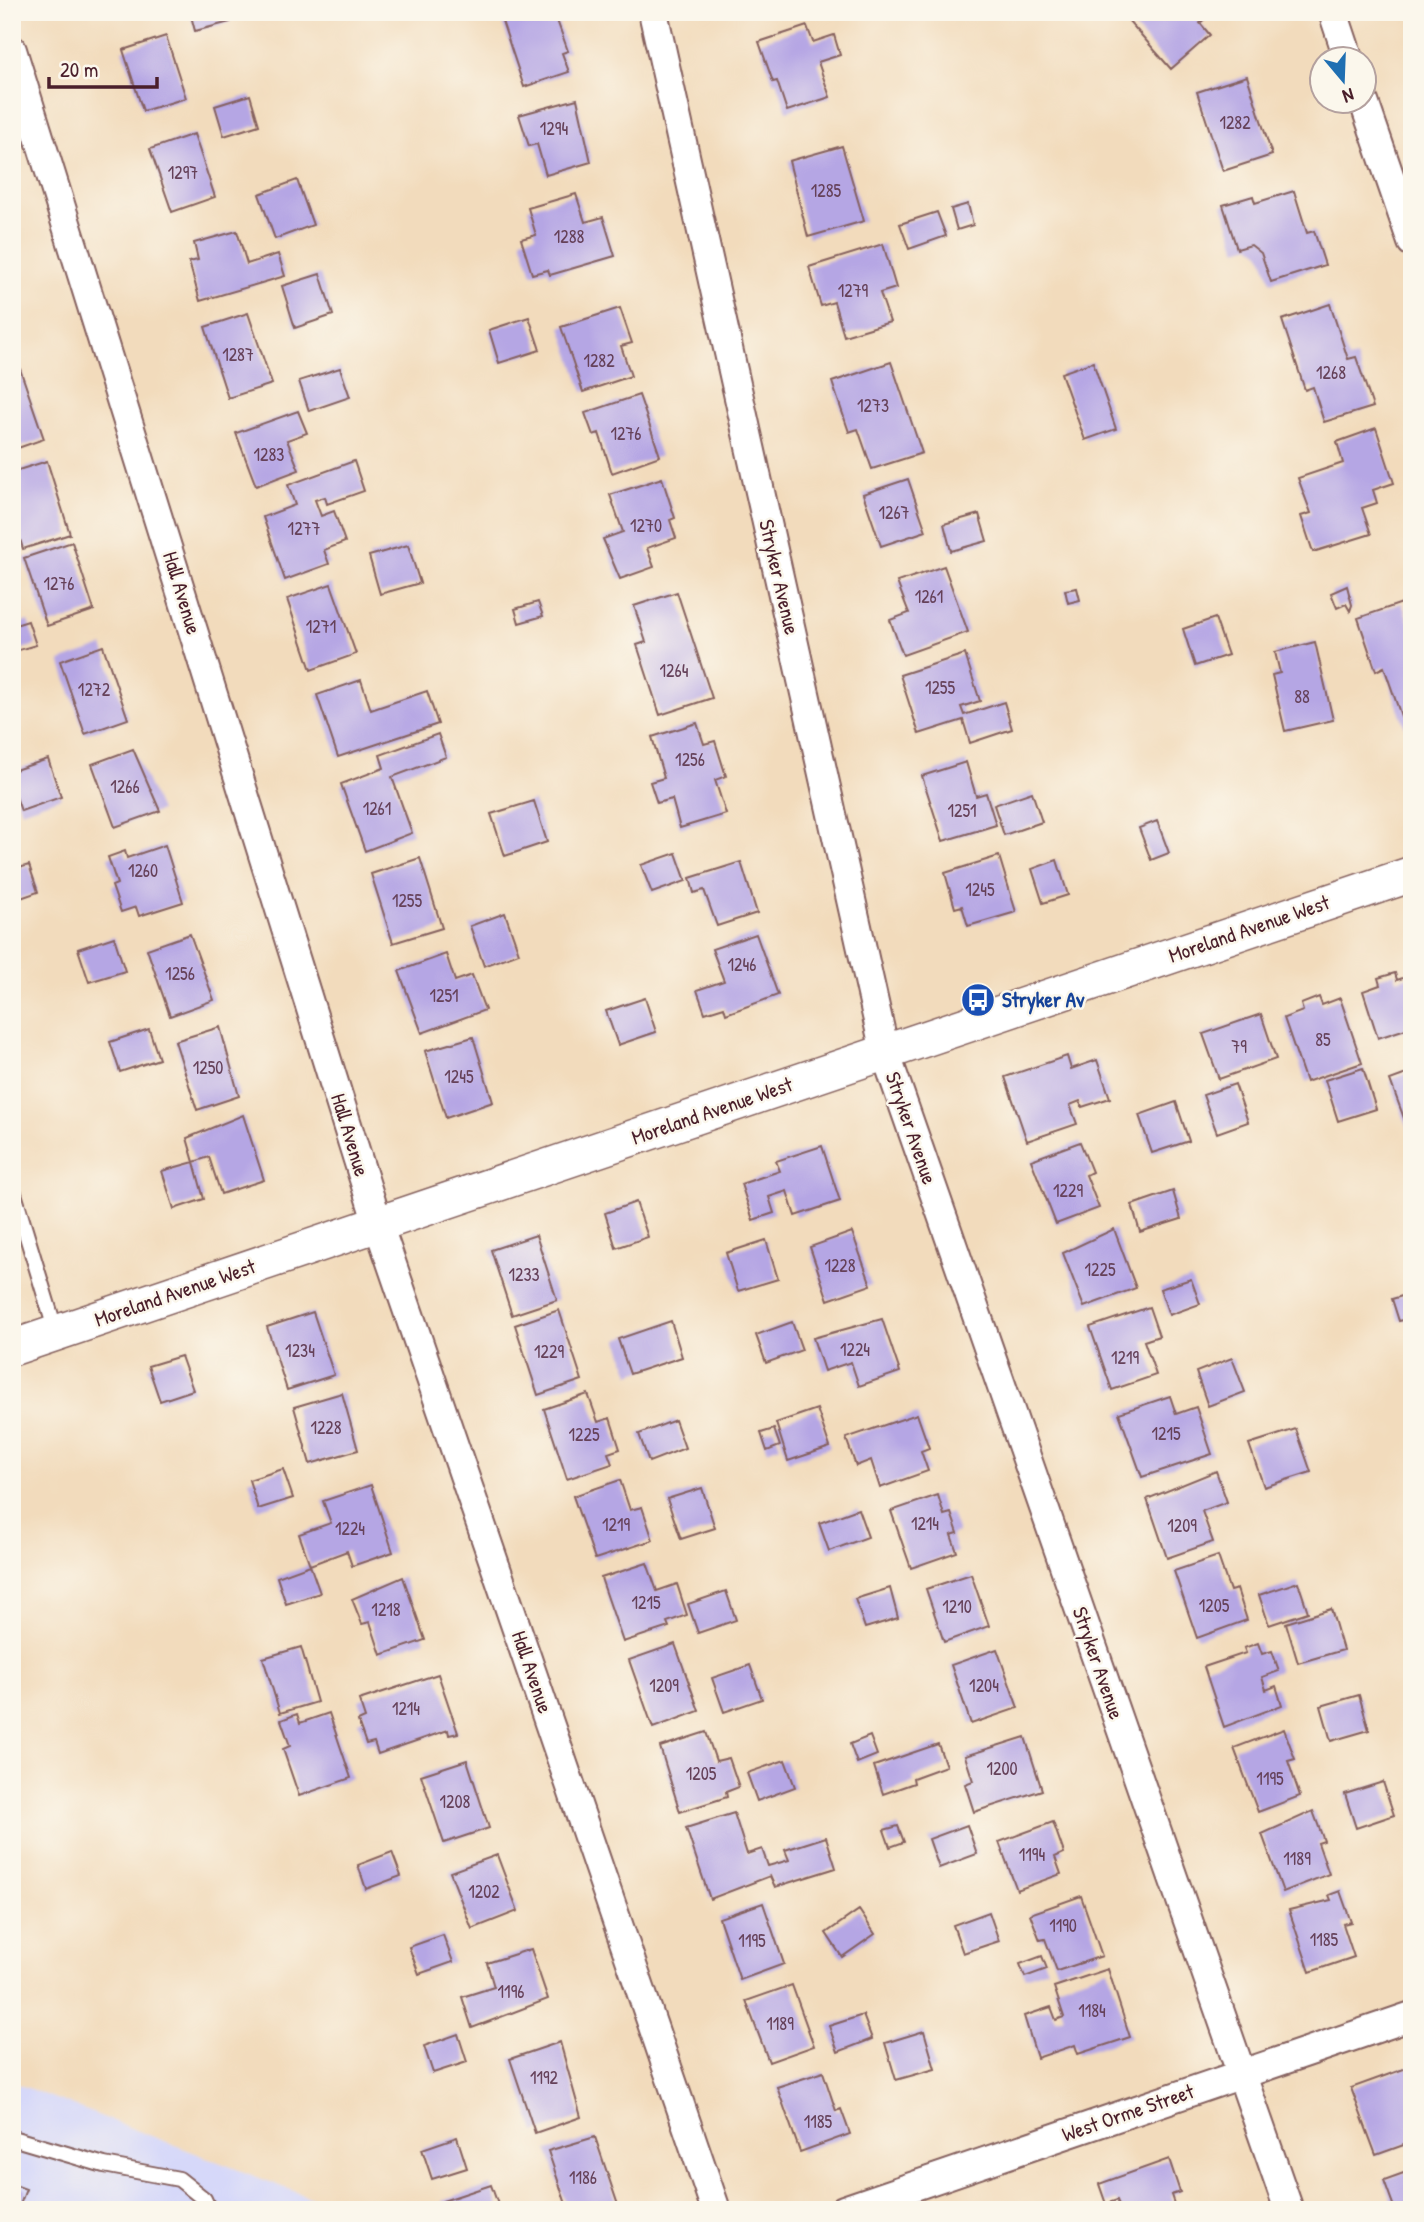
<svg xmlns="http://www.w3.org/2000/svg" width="1424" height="2222" viewBox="0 0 1424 2222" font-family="'Patrick Hand',sans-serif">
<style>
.built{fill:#d6d8f9}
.building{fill:#b5a6e4}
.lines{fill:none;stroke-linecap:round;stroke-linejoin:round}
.service-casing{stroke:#85615e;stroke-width:18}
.minor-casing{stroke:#85615e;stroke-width:32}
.tertiary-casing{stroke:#85615e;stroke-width:38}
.service{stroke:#fff;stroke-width:14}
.minor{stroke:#fff;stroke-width:28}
.tertiary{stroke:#fff;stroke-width:35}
.labels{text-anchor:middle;stroke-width:5;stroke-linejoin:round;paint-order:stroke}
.number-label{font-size:18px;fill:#654159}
.street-label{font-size:21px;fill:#4a1f2b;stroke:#fbf7ec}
.transit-label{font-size:21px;font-weight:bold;fill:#164399;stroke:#fbf7ec;text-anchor:start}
</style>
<rect width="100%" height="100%" fill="#fbf7ec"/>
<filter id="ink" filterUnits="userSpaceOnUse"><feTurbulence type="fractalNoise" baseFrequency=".0143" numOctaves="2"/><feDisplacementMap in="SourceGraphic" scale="14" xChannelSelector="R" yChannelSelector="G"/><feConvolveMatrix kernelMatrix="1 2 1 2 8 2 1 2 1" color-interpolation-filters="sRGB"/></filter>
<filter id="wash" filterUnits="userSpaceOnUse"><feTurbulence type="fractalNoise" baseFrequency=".00686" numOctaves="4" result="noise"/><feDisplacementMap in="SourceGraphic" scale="28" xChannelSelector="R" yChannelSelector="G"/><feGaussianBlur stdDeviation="1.57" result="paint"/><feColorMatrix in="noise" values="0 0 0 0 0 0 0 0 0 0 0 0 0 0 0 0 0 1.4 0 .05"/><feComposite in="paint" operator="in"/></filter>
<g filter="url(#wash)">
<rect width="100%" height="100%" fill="#f2dbbc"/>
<path class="built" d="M12 2082 342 2210H12Z"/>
<g id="blocks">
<path class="building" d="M190 12H228L230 22 195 31Z
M499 12H554L568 51 562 53 569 72 524 87Z
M1121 12H1213L1200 23 1210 35 1171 69Z
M807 26 813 42 834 35 840 55 818 62 830 97 787 111 777 81 773 82 759 42Z
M166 36 186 98 143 111 123 50Z
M1247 76 1272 155 1223 171 1197 92Z
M250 95 259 125 224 136 215 106Z
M577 99 591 162 546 175 537 144 529 146 519 115Z
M194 134 215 197 172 212 150 149Z
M842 146 864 221 808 237 789 161Z
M297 180 313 225 275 239 259 194Z
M1294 191 1307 233 1314 231 1325 265 1271 282 1261 253 1251 245 1237 249 1223 205 1253 196 1255 203Z
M576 194 585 222 603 217 615 256 550 275 548 270 532 274 521 239 536 235 528 208Z
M968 204 973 225 957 230 951 209Z
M937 212 946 236 909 249 900 224Z
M237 231 247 264 278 254 285 276 200 301 189 262 198 260 194 243Z
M883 244 896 288 880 293 890 322 844 336 834 302 821 306 809 267Z
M320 274 333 315 295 328 282 286Z
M1330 304 1348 359 1356 357 1373 407 1324 422 1313 387 1305 390 1282 320Z
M620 308 632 343 621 346 631 376 583 392 561 327Z
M248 313 272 384 228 398 205 327Z
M529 317 540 350 499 363 489 330Z
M891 362 922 453 872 469 858 429 849 432 832 382Z
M1093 362 1116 429 1085 440 1061 373Z
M340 368 350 397 309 411 299 381Z
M20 369 44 439 12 450V371Z
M639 395 660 456 612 473 599 433 593 435 585 413Z
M298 411 307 433 287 440 299 470 256 486 236 433Z
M1376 428 1394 483 1373 490 1377 503 1362 508 1371 534 1313 552 1301 516 1311 513 1298 478 1343 463 1337 442Z
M47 461 70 534 23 549 20 539 12 541V472Z
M354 461 364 491 327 504 325 497 315 500 321 516 334 511 345 542 324 550 329 564 285 580 263 517 295 505 288 485Z
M662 478 675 518 670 520 676 538 647 548 654 567 620 579 603 539 623 532 610 495Z
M908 479 926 531 881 546 863 494Z
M979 514 987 541 951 551 944 524Z
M72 542 94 610 47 626 24 558Z
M408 545 420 583 380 594 369 556Z
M944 566 968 632 903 655 890 620 909 613 897 582Z
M331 584 356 654 311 670 287 599Z
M1347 586 1352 605 1350 611 1346 604 1337 608 1331 593Z
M1077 588 1080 600 1068 603 1065 590Z
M677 592 712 698 660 715 637 645 646 642 634 606Z
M538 602 543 616 519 623 515 609Z
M1402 603 1412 631V738L1409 739 1384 667 1376 671 1358 618Z
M1215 618 1228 655 1195 666 1183 629Z
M28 621 36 645 12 652V626Z
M1315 642 1333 720 1285 731 1272 675 1280 673 1275 652Z
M103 646 128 719 85 734 60 661Z
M965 654 980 701 961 707 964 715 1004 702 1012 729 970 743 963 720 919 734 900 675Z
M361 680 371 710 427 691 438 724 338 757 317 695Z
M697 723 704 744 715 741 726 776 715 780 726 814 680 828 672 799 657 803 650 782 664 778 652 737Z
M438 734 446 757 392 777 412 833 365 851 341 784 384 768 380 755Z
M133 749 160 811 115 827 92 764Z
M48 759 61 797 21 811 12 785V771Z
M966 762 976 796 986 793 996 825 943 841 922 776Z
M1032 792 1042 822 1004 835 994 805Z
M534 801 547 842 505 856 491 814Z
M1157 821 1169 853 1151 860 1139 828Z
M165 845 183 902 139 916 136 907 121 912 112 886 117 884 108 857 125 851 127 858Z
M676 853 686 881 652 893 641 865Z
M999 856 1016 912 968 926 962 906 955 908 945 873Z
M420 858 442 928 393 943 371 874Z
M1057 860 1068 895 1043 903 1032 869Z
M741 862 757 913 717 926 704 890 694 893 690 878Z
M29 865 38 892 12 901V870Z
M505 913 519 953 484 966 470 926Z
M190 934 214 1000 170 1016 147 949Z
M756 934 778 995 726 1014 724 1007 705 1013 697 990 724 981 712 949Z
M114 937 125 971 89 982 78 949Z
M446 954 455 981 472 975 485 1010 422 1033 399 971Z
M1395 973 1397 980 1412 975V1027L1378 1038 1363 991 1380 985 1378 978Z
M1319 997 1322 1005 1340 998 1362 1063 1306 1082 1284 1018 1303 1011 1301 1004Z
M645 998 656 1032 618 1045 606 1011Z
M1261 1014 1276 1059 1219 1079 1203 1034Z
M220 1027 239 1096 197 1110 175 1041Z
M149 1029 159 1059 120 1072 110 1042Z
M473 1037 493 1102 446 1118 425 1051Z
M1067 1056 1071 1069 1097 1060 1110 1098 1082 1107 1080 1101 1070 1105 1077 1124 1027 1141 1005 1077Z
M1363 1068 1376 1109 1338 1121 1325 1080Z
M1412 1072V1137H1411L1390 1080Z
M1235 1084 1248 1122 1217 1133 1203 1095Z
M1176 1102 1189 1141 1152 1153 1139 1115Z
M243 1115 264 1180 221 1194 209 1157 194 1162 187 1138Z
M1080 1142 1092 1172 1086 1175 1099 1208 1056 1224 1031 1160Z
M822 1146 840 1201 795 1216 787 1191 769 1197 774 1213 753 1220 741 1184 780 1171 776 1161Z
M194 1162 204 1199 174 1209 162 1171Z
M1173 1191 1181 1219 1140 1232 1132 1205Z
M636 1202 648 1237 616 1248 605 1213Z
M1114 1229 1136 1288 1084 1307 1063 1253Z
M852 1232 871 1285 828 1300 810 1247Z
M536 1235 557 1300 512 1315 491 1250Z
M766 1240 778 1279 738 1291 726 1253Z
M1191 1279 1200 1304 1169 1315 1160 1289Z
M1412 1293V1318L1399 1321 1392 1299Z
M1149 1307 1159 1336 1144 1341 1156 1375 1112 1390 1090 1327Z
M559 1310 582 1380 538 1395 515 1325Z
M313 1312 334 1375 287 1390 267 1327Z
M882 1319 900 1372 859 1386 851 1362 824 1371 813 1338Z
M671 1321 682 1357 630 1374 618 1339Z
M792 1322 802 1350 766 1363 756 1335Z
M181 1356 193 1390 160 1401 148 1366Z
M1232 1358 1245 1392 1208 1406 1196 1372Z
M342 1393 358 1450 310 1464 294 1407Z
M588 1394 598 1422 610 1418 620 1449 608 1453 612 1464 567 1479 544 1409Z
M1170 1396 1176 1414 1196 1407 1212 1454 1142 1477 1119 1413Z
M817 1409 830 1447 788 1461 776 1423Z
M917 1414 929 1448 921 1451 928 1471 880 1488 871 1460 856 1466 846 1438Z
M675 1420 685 1448 649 1462 639 1434Z
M774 1429 780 1446 767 1451 761 1433Z
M1296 1429 1311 1472 1264 1487 1249 1444Z
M283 1469 293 1498 258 1509 249 1480Z
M1216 1471 1227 1502 1202 1511 1213 1542 1167 1558 1147 1499Z
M620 1480 630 1510 642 1507 653 1540 595 1559 573 1496Z
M371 1485 393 1552 352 1566 347 1551 310 1565 299 1534 331 1523 323 1501Z
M702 1488 715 1528 681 1539 667 1499Z
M938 1495 944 1515 951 1513 958 1533 951 1535 957 1552 911 1568 891 1511Z
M858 1509 868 1537 829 1551 819 1523Z
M1218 1556 1230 1591 1237 1589 1247 1620 1197 1638 1174 1571Z
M647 1563 657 1591 677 1584 687 1615 667 1622 669 1627 623 1642 601 1578Z
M310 1565 320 1593 286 1604 277 1577Z
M971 1574 989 1626 944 1642 926 1589Z
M403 1577 425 1640 381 1655 370 1622 362 1624 352 1599Z
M1298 1582 1308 1612 1269 1625 1259 1595Z
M890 1588 898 1618 865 1628 855 1599Z
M726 1591 736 1620 698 1633 688 1604Z
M1331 1609 1343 1650 1298 1663 1286 1623Z
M1258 1643 1262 1654 1272 1651 1279 1671 1262 1677 1266 1690 1276 1686 1282 1705 1224 1727 1204 1667 1246 1653 1244 1648Z
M675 1644 699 1711 653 1728 629 1660Z
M301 1647 317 1702 280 1713 263 1658Z
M997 1649 1018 1708 971 1724 951 1665Z
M750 1665 762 1699 724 1712 712 1678Z
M438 1674 458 1733 449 1735 448 1730 378 1754 374 1742 366 1744 358 1721 365 1718 359 1700Z
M1359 1695 1369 1730 1331 1741 1321 1706Z
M329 1713 351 1778 299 1796 283 1749 290 1746 281 1720 297 1714 300 1723Z
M1284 1729 1295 1759 1288 1761 1300 1796 1258 1812 1234 1748Z
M706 1732 716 1761 729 1758 739 1787 726 1792 727 1797 680 1812 660 1747Z
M870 1736 877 1755 857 1763 850 1744Z
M1025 1737 1042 1790 974 1812 965 1784 973 1781 965 1756Z
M938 1744 946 1766 913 1778 914 1783 883 1794 874 1766Z
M467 1760 489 1828 444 1843 421 1775Z
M785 1760 795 1787 757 1801 747 1773Z
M1383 1782 1394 1815 1356 1828 1345 1794Z
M1313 1811 1324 1841 1318 1843 1329 1874 1283 1892 1262 1834Z
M734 1813 747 1854 762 1849 768 1866 789 1860 785 1850 826 1837 836 1868 775 1887 770 1876 710 1899 686 1828Z
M1053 1822 1064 1853 1055 1857 1061 1874 1017 1890 999 1842Z
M967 1825 977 1854 939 1868 929 1839Z
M898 1826 904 1842 890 1847 884 1830Z
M392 1852 401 1876 366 1889 358 1865Z
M497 1855 518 1911 472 1929 450 1872Z
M1340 1891 1351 1922 1343 1924 1354 1957 1310 1972 1289 1910 1331 1900 1329 1895Z
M1081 1896 1102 1956 1057 1971 1045 1939 1040 1940 1030 1914Z
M763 1903 784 1964 740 1980 719 1918Z
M859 1910 875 1934 842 1957 826 1933Z
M989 1912 999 1941 963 1953 953 1925Z
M443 1935 453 1962 419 1974 409 1947Z
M531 1949 548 1999 472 2028 462 1997 494 1987 487 1963Z
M1042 1956 1047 1969 1025 1977 1020 1964Z
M1108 1969 1130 2037 1078 2054 1075 2045 1037 2058 1024 2016 1051 2007 1056 2020 1064 2017 1054 1987Z
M792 1985 814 2046 769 2062 746 2001Z
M863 2015 872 2039 838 2052 829 2026Z
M924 2031 935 2069 896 2080 885 2043Z
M458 2034 467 2062 433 2073 424 2046Z
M560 2042 581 2117 535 2133 510 2059Z
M1412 2066V2142L1376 2155 1351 2088Z
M823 2072 836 2111 841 2109 850 2134 800 2152 777 2087Z
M457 2137 467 2168 432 2179 422 2149Z
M595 2137 618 2205 602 2210H568L548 2151Z
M1169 2159 1180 2192 1171 2195 1176 2210H1121L1117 2200 1106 2204 1099 2184Z
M1412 2170V2210H1395L1384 2180Z
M12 2184 26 2189 18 2210H12Z
M491 2185 500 2210H446L443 2201Z"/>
</g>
</g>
<g filter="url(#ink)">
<use href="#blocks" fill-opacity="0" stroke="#85615e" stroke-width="2"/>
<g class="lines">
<g class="service-casing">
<path id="service" d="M12 1187 56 1332
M12 2138 104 2165 179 2179 204 2199 209 2210"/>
</g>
<g class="minor-casing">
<path id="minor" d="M653 12 885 1052 1289 2210
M1333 12 1349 60
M12 50 378 1224 716 2210
M1364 102 1412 242
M844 2210 1412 2016"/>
</g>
<g class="tertiary-casing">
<path id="tertiary" d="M12 1348 1412 874"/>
</g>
<use href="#service" class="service"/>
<use href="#minor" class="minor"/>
<use href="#tertiary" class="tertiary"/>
</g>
</g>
<defs>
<g id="bus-disc" transform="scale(1.75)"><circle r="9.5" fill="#1a4fb4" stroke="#fbf7ec"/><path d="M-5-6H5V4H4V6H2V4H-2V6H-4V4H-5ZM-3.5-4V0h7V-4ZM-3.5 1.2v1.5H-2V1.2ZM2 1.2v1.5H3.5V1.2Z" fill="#fff"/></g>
</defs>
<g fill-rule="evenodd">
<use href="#bus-disc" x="978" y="1000"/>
</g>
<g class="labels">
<g class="number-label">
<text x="1235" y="129">1282</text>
<text x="554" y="135">1294</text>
<text x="183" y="179">1297</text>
<text x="826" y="197">1285</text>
<text x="569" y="243">1288</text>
<text x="853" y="297">1279</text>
<text x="238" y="361">1287</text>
<text x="599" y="367">1282</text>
<text x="1331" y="379">1268</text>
<text x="873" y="412">1273</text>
<text x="626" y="440">1276</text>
<text x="269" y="461">1283</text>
<text x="894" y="519">1267</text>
<text x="646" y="532">1270</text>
<text x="304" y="535">1277</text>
<text x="59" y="590">1276</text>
<text x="929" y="603">1261</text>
<text x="321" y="633">1271</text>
<text x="674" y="677">1264</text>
<text x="940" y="694">1255</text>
<text x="94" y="696">1272</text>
<text x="1302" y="703">88</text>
<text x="690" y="766">1256</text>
<text x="125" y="793">1266</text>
<text x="377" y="815">1261</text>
<text x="962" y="817">1251</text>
<text x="143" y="877">1260</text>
<text x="980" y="896">1245</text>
<text x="407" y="907">1255</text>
<text x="742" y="971">1246</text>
<text x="180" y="980">1256</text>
<text x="444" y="1002">1251</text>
<text x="1323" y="1046">85</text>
<text x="1239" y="1053">79</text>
<text x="208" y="1074">1250</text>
<text x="459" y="1083">1245</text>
<text x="1068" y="1197">1229</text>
<text x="840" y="1272">1228</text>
<text x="1100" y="1276">1225</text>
<text x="524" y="1281">1233</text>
<text x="855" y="1356">1224</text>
<text x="300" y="1357">1234</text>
<text x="549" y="1358">1229</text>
<text x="1125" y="1364">1219</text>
<text x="326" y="1434">1228</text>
<text x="1166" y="1440">1215</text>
<text x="584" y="1441">1225</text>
<text x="925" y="1530">1214</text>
<text x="616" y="1531">1219</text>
<text x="1182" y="1532">1209</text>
<text x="350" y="1535">1224</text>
<text x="646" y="1609">1215</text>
<text x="1214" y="1612">1205</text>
<text x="957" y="1613">1210</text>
<text x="386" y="1616">1218</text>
<text x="664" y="1692">1209</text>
<text x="984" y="1692">1204</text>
<text x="406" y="1715">1214</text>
<text x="1002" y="1775">1200</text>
<text x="701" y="1780">1205</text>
<text x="1270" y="1785">1195</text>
<text x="455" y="1808">1208</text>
<text x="1032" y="1861">1194</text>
<text x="1297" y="1865">1189</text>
<text x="484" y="1898">1202</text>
<text x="1063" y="1932">1190</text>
<text x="1324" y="1946">1185</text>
<text x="752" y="1947">1195</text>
<text x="511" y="1998">1196</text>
<text x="1092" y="2017">1184</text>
<text x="780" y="2030">1189</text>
<text x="544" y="2084">1192</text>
<text x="818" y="2128">1185</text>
<text x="583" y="2184">1186</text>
</g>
<g class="street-label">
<text transform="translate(779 577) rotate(77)" y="7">Stryker Avenue</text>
<text transform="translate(182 593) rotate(73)" y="7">Hall Avenue</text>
<text transform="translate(1249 929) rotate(-19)" y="7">Moreland Avenue West</text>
<text transform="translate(712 1111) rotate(-19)" y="7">Moreland Avenue West</text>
<text transform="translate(911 1128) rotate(71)" y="7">Stryker Avenue</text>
<text transform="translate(350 1135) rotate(73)" y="7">Hall Avenue</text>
<text transform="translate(175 1293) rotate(-19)" y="7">Moreland Avenue West</text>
<text transform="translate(1098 1663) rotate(71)" y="7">Stryker Avenue</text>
<text transform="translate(532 1672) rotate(71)" y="7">Hall Avenue</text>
<text transform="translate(1128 2113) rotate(-19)" y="7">West Orme Street</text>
</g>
<g class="transit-label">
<text x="1002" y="1007">Stryker Av</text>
</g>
</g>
<rect width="1424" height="2222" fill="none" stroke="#fbf7ec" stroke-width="42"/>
<g transform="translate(1343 80) rotate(161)"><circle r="33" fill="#fbf7ec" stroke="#b4a19f" stroke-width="2"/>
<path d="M0-5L12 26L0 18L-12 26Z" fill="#1f6fb2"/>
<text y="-10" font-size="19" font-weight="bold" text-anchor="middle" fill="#4a1f2b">N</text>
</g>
<path d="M49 77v10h108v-10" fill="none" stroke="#4a1f2b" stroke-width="3.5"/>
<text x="60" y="77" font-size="21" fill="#4a1f2b" stroke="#fbf7ec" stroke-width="5" paint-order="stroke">20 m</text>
</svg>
